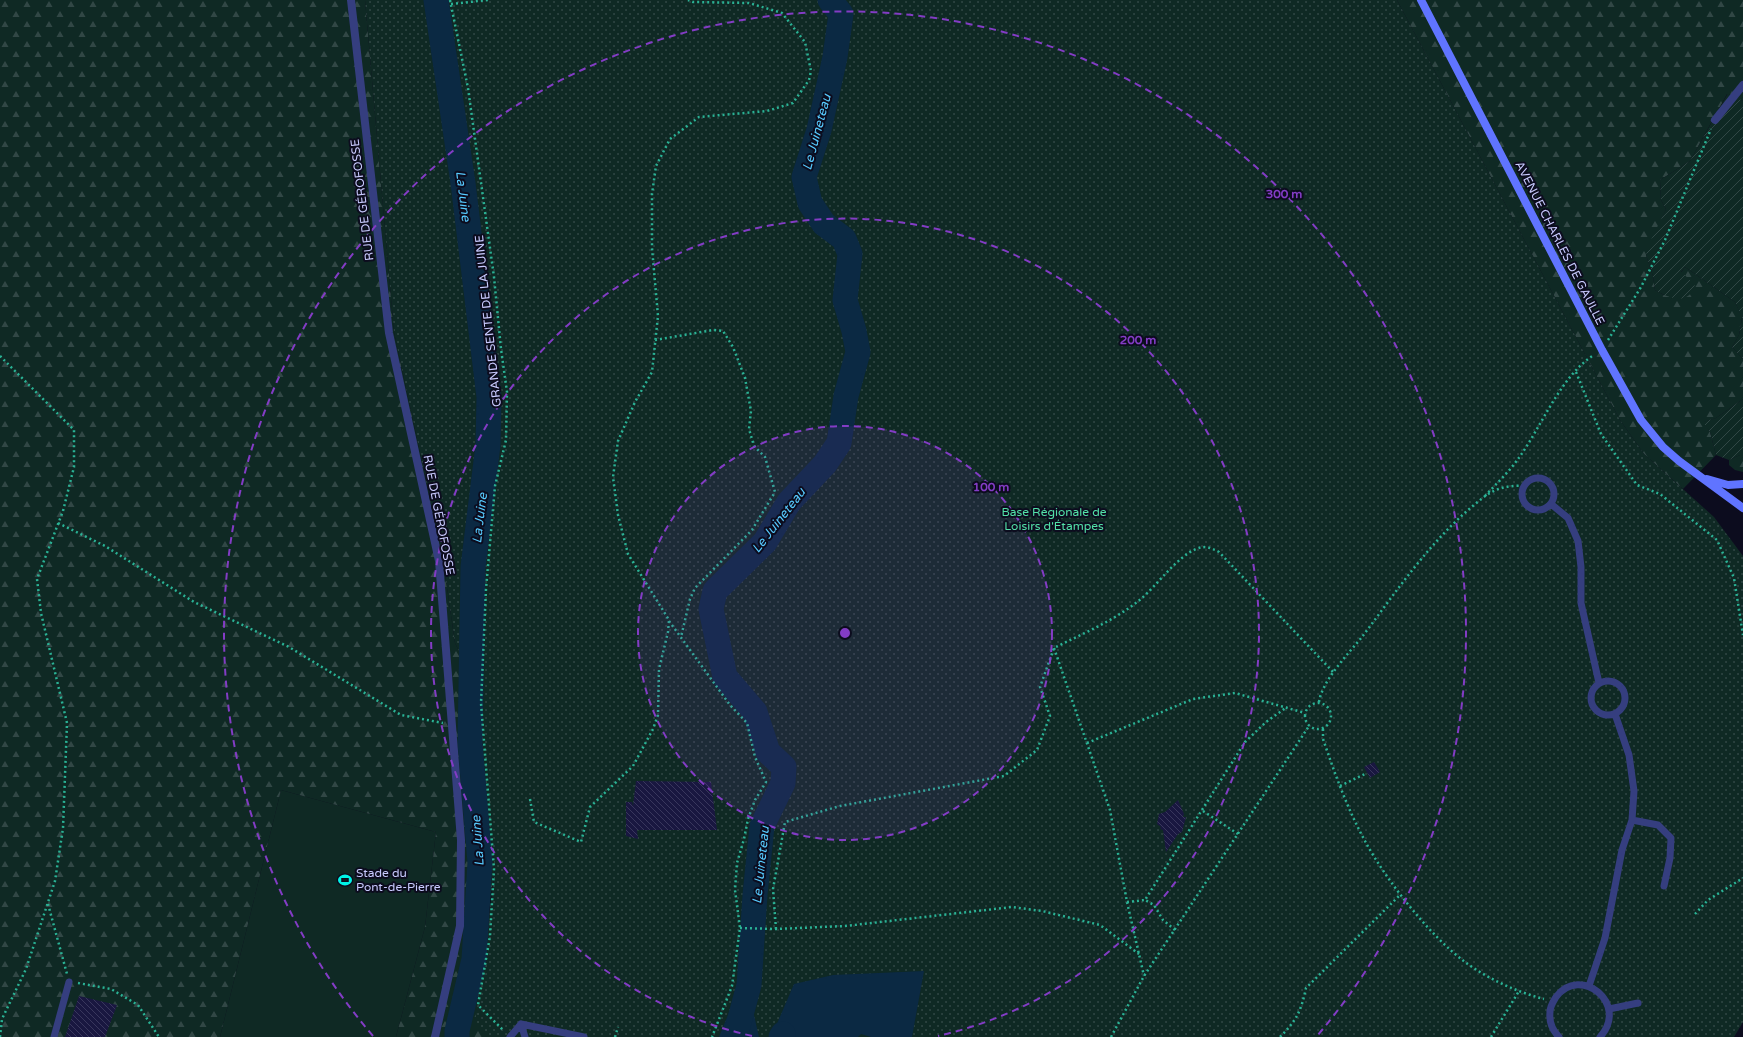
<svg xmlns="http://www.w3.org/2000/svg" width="1743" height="1037" viewBox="0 0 1743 1037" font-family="'Varela Round',sans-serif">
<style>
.grass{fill:#0f2924}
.forest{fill:url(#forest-firs)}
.park{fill:url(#park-dots)}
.garden{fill:url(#garden-furrows)}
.water{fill:#0b2943}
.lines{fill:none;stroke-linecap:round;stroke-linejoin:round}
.river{stroke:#0b2943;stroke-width:25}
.building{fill:url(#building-back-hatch)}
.path{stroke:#2ab295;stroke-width:2.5;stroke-dasharray:2 3;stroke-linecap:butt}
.service{stroke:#353e7f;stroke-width:7}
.minor{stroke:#353e7f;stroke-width:8}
.tertiary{stroke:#353e7f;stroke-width:8}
.secondary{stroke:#6074ff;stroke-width:8}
.ring{fill:none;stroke:#833cc5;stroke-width:2;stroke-dasharray:7 5}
.labels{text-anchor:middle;stroke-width:4;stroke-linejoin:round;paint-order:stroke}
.street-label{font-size:12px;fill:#c9cbff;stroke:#0c0c1e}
.park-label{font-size:12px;fill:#53e1a8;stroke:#0c0c1e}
.poi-label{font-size:12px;fill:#c9cbff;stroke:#0c0c1e;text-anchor:start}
.water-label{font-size:13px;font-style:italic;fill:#57cbff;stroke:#0c0c1e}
.centre{fill:#833cc5;stroke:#0c0c1e;stroke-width:2}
.ring-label{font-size:12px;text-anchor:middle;font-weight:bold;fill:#833cc5;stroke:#0c0c1e;stroke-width:4;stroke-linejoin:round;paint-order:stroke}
</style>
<defs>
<pattern id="forest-firs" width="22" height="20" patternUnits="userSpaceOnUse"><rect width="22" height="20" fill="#0f2924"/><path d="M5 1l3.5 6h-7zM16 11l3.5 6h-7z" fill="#314745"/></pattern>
<pattern id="park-dots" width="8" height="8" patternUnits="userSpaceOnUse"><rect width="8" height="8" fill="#0f2924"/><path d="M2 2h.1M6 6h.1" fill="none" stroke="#314745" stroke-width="1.8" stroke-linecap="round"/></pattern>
<pattern id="garden-furrows" width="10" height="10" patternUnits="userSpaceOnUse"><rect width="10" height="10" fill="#0f2924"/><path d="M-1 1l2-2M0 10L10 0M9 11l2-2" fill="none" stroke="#314745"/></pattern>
<pattern id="building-back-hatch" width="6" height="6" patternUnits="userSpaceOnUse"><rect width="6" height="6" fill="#191740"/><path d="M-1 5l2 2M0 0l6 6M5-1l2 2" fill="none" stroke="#39375d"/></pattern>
</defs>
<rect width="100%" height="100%" fill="#0c0c1e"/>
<path class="grass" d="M281 790 436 832 425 927 396 1037H220Z"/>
<path class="forest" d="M0 0H365L394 332 443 560 455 643 483 699 481 757 495 870 487 920 483 1037H396L425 927 436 832 281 790 220 1037H0Z
M1397 0H1743V101L1727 94 1690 161 1660 180 1661 200 1666 209 1646 255 1653 276 1655 290 1664 295 1685 267 1735 302 1742 317 1739 335 1732 347 1743 359V399L1716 418 1704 422 1710 432 1716 455 1683 489 1644 454 1620 420Z
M1740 455H1743V472L1735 470 1729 465V460Z"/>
<path class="park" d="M365 0H1397L1620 420 1644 454 1714 517 1743 556V1022L1734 1037H483V1032L475 1023 495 870 481 757 483 699 455 643 443 560 394 332Z"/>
<path class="garden" d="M1728 93 1743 101V359L1732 347 1739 335 1742 318 1735 302 1685 267 1681 272 1695 284C1690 306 1670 299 1655 290L1653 276 1646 255 1649 244 1666 209 1661 200 1660 180 1690 161Z
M1743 399V455H1740L1729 460 1716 455 1710 432 1703 422 1716 418Z"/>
<path class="water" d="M924 971 912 1037H871L861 1034 858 1037H785L776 1026 794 984 833 975Z
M734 1000 752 1006 759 1037H719Z"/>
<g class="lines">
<path class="river" d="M436 0 463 183 489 397 488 445 473 567 470 743 480 862 474 959 457 1031V1037
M735 1037 749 985 755 895 762 826 783 783 784 767 768 752 755 712 725 677 711 609 715 591 765 542 789 502 825 464 839 443 846 396 858 352 854 331 845 300 850 254 844 239 824 224 810 203 804 177 819 130 835 57 841 14 830 0
M781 1037 783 1034"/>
</g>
<path class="building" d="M1374 762 1380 772 1370 778 1364 767Z
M636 781 711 782 717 830H637L638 839 626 836V802H632L633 806Z
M1178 800 1184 814 1183 817H1186L1182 832 1178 834 1166 852 1163 830 1160 829 1161 827 1157 824 1159 814 1165 812Z
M79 996 117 1005 105 1037H65Z"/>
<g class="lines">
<path class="path" d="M450 0 468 88 494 277 501 349 507 392 506 440 495 486 486 589 481 703 494 869 490 936 478 1005 503 1030
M451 4 488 0
M655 340 713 330 723 331 733 347 745 378 751 411 749 429 754 446 765 457 775 492 752 530 695 588 690 599 681 637
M1608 340 1641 287 1665 240 1711 129
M0 356 74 430V467L63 511 37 579 41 613 67 723 63 828 55 881 26 969 2 1019 0 1037
M1576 372 1601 434 1637 485 1660 494 1717 540 1734 578 1743 635
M1485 496C1496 484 1509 472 1518 459 1541 428 1561 375 1594 355
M58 523 105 546 194 602 289 647 401 715 443 723
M669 621 730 705 747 723 755 757 766 782 755 800 748 819 744 839 737 863 735 890 740 928 732 986 712 1037
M1054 648 1110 810 1127 902 1144 976
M1319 702C1322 681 1348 654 1362 637 1399 588 1434 535 1484 497 1495 488 1510 485 1523 486
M1305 716a13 13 0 1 1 26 0a13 13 0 1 1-26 0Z
M1323 729V739C1335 774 1347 808 1365 841 1386 880 1429 935 1465 962 1488 979 1517 992 1544 999
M1087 743 1193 699 1235 693 1305 713
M1340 786 1367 773
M530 799 534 822 581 842 590 807 633 766 653 729 658 715 659 669 668 632 669 620 628 554 618 515 613 477 618 441 635 402 652 372 658 316 652 248V194L656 166 670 139 699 117 767 111 793 103 809 80 811 71 805 42 782 13 749 3 693 2 688 0
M1203 811 1238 834
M1127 902 1145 900
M48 904 67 974
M1695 914 1708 900 1743 878
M740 928 776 929 845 926 1012 907 1042 911 1100 925 1139 954
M776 929 773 889 785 822 840 806 1004 776 1037 750 1050 716 1040 687 1054 648C1084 633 1116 620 1142 598 1158 584 1177 557 1196 549 1205 545 1211 548 1219 552L1334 673
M1175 930 1163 920 1154 905 1145 900 1245 742 1266 722 1287 707
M78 983 111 989 138 1005 159 1037
M615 1037 618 1027
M1111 1037 1144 976 1309 726
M1280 1037C1297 1020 1301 1011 1306 988L1400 895
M1491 1037 1519 991"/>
<path class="service" d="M1522 494a16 16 0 1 1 32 0a16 16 0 1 1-32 0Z
M1551 504 1568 518 1578 541 1581 567V603L1599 683
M1591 698a17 17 0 1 1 34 0a17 17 0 1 1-34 0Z
M1632 820 1658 825 1671 838 1670 858 1664 886
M1589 986 1605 938 1622 850 1632 820 1634 791 1629 755 1615 714
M1609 1009 1638 1003
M521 1024 584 1037
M521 1024 525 1037
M54 1037 69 982
M510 1037 521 1024
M1559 1037C1552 1030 1549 1022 1550 1012 1550 1006 1553 1002 1556 997 1580 964 1630 1004 1600 1037"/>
<path class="minor" d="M1715 120 1743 85"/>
<path class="tertiary" d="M351 0 389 333 439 561 461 840 460 926 435 1037"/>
<path class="secondary" d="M1421 0 1602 350 1641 420 1663 447 1679 461 1743 508
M1707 479 1728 485 1743 484"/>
</g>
<circle cx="845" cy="633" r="207" fill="#833cc5" fill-opacity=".12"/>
<g class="ring">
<circle cx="845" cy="633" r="207"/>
<path d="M752 1036A414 414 0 1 1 938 1036"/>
<path d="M373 1036A621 621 0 1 1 1317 1036"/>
</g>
<defs>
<g id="stadium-bare" transform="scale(1.08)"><path d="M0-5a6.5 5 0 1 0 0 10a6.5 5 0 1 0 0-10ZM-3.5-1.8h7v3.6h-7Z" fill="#00f4e7" stroke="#0c0c1e" stroke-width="2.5" paint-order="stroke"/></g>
</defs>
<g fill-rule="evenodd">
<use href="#stadium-bare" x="345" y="880"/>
</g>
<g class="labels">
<g class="street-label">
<text transform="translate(362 200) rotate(-97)" y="4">RUE DE GÉROFOSSE</text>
<text transform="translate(1560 243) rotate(63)" y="4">AVENUE CHARLES DE GAULLE</text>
<text transform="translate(488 321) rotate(-96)" y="4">GRANDE SENTE DE LA JUINE</text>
<text transform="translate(439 515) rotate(79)" y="4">RUE DE GÉROFOSSE</text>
</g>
<g class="park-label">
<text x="1054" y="516">Base Régionale de<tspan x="1054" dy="14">Loisirs d'Étampes</tspan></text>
</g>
<g class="poi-label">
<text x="356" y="877">Stade du<tspan x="356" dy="14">Pont-de-Pierre</tspan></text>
</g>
<g class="water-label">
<text transform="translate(816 132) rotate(-75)" y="5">Le Juineteau</text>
<text transform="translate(464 196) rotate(83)" y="5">La Juine</text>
<text transform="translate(479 518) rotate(-83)" y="5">La Juine</text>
<text transform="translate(778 520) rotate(-52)" y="5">Le Juineteau</text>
<text transform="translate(477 841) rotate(-94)" y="5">La Juine</text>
<text transform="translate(760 865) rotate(-84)" y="5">Le Juineteau</text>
</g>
</g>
<circle cx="845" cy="633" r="6" class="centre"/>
<g class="ring-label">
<text x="1284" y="198">300 m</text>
<text x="1138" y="344">200 m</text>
<text x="991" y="491">100 m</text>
</g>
</svg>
